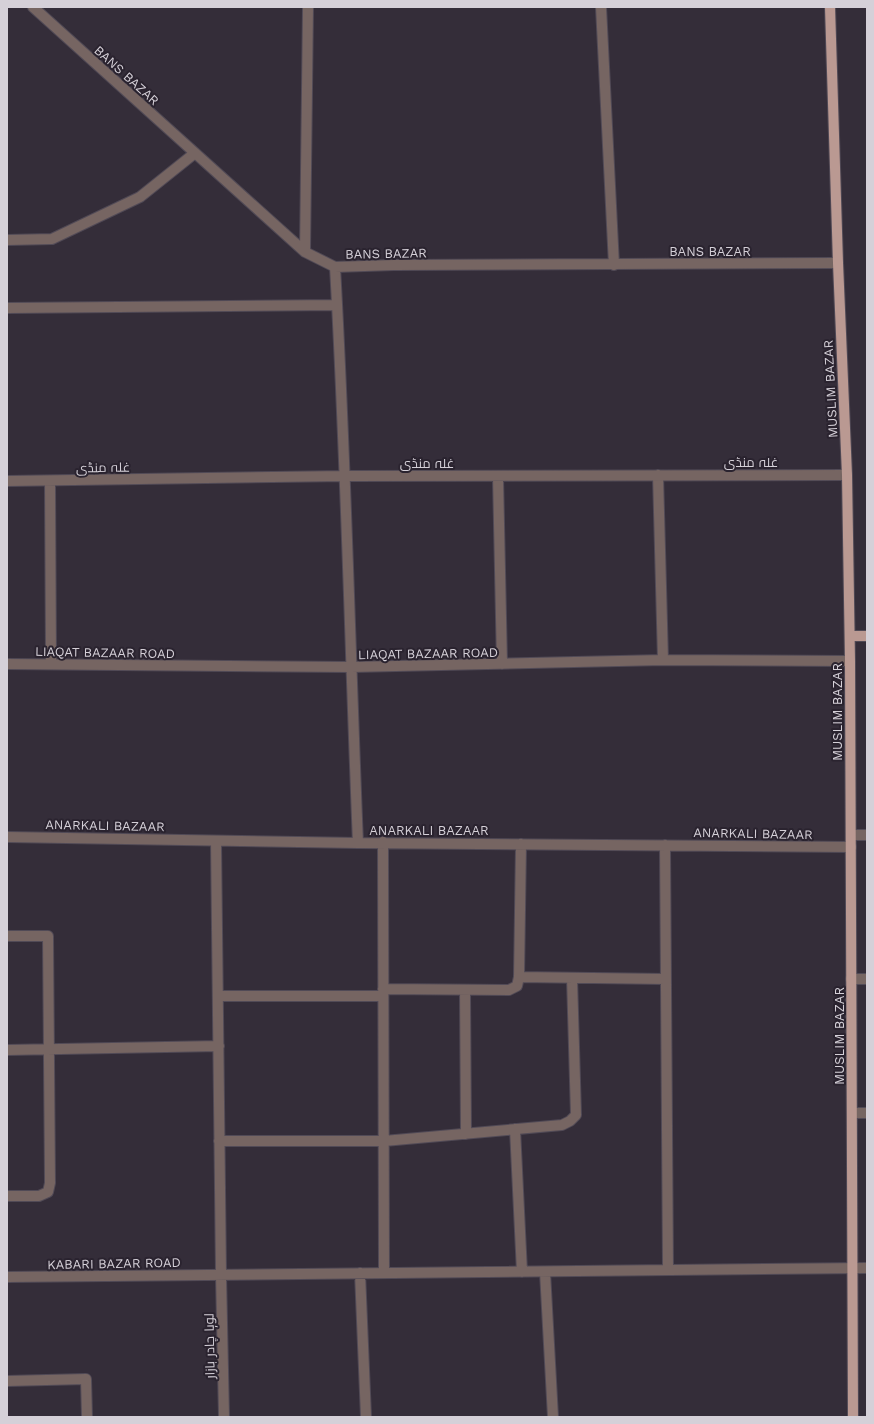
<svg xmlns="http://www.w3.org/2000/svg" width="874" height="1424" viewBox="0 0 874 1424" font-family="'Work Sans',Cairo,sans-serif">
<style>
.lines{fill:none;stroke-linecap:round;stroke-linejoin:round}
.minor-casing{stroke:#514a56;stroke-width:12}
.major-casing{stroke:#514a56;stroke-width:12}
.minor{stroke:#766562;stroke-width:10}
.major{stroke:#ba9992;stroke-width:10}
.labels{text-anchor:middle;stroke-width:4;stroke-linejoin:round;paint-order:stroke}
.street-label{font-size:13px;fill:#d5d0d8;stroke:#2a232f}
</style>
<rect width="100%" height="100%" fill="#342d39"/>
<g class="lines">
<g class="minor-casing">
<path id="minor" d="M33 7 305 252 335 267 394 265 838 263
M601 7 614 265
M7 240 52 239 140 197 195 153
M305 252 308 7
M335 267C346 459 350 651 358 843
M7 308 337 305
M658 475 663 660
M498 477 502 664
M7 481 345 476 847 475
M50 481 51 664
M7 664 351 667 663 660 850 661
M851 835H867
M7 837 358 843 851 847
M216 841 221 1275 224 1417
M383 842 384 1273
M665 845 668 1270
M7 936H48L50 1183 48 1192 39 1196H7
M519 977 666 979
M851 979H867
M383 989 509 990 517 986 519 977 521 844
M465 990 466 1134
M218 996H383
M7 1050 219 1046
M852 1113H867
M515 1129 522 1272
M219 1141H384L562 1125 570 1121 576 1115 572 978
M545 1272 553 1417
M360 1273 366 1417
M7 1277 867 1268
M7 1381 86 1379 87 1417"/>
</g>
<g class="major-casing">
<path id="major" d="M830 7 838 263 847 475 850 661 853 1417
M850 636H867"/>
</g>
<use href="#minor" class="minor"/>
<use href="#major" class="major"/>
</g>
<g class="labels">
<g class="street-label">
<text transform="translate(127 75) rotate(42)" y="5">BANS BAZAR</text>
<text x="710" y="256">BANS BAZAR</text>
<text transform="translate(386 253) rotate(-1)" y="5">BANS BAZAR</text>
<text transform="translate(830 389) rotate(-93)" y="5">MUSLIM BAZAR</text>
<text x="751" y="467">غلہ منڈی</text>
<text x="427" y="468">غلہ منڈی</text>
<text transform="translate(103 467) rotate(-1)" y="5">غلہ منڈی</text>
<text transform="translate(105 652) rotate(1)" y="5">LIAQAT BAZAAR ROAD</text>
<text transform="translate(428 653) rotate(-1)" y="5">LIAQAT BAZAAR ROAD</text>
<text transform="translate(837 712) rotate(-90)" y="5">MUSLIM BAZAR</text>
<text transform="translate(105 825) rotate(1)" y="5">ANARKALI BAZAAR</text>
<text x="429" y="835">ANARKALI BAZAAR</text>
<text transform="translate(753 833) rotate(1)" y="5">ANARKALI BAZAAR</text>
<text transform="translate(839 1036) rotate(-90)" y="5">MUSLIM BAZAR</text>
<text transform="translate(114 1263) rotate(-1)" y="5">KABARI BAZAR ROAD</text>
<text transform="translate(209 1346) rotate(-91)" y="5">لوہا چادر بازار</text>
</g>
</g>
<rect width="874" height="1424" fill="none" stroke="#d5d0d8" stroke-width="16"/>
</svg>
